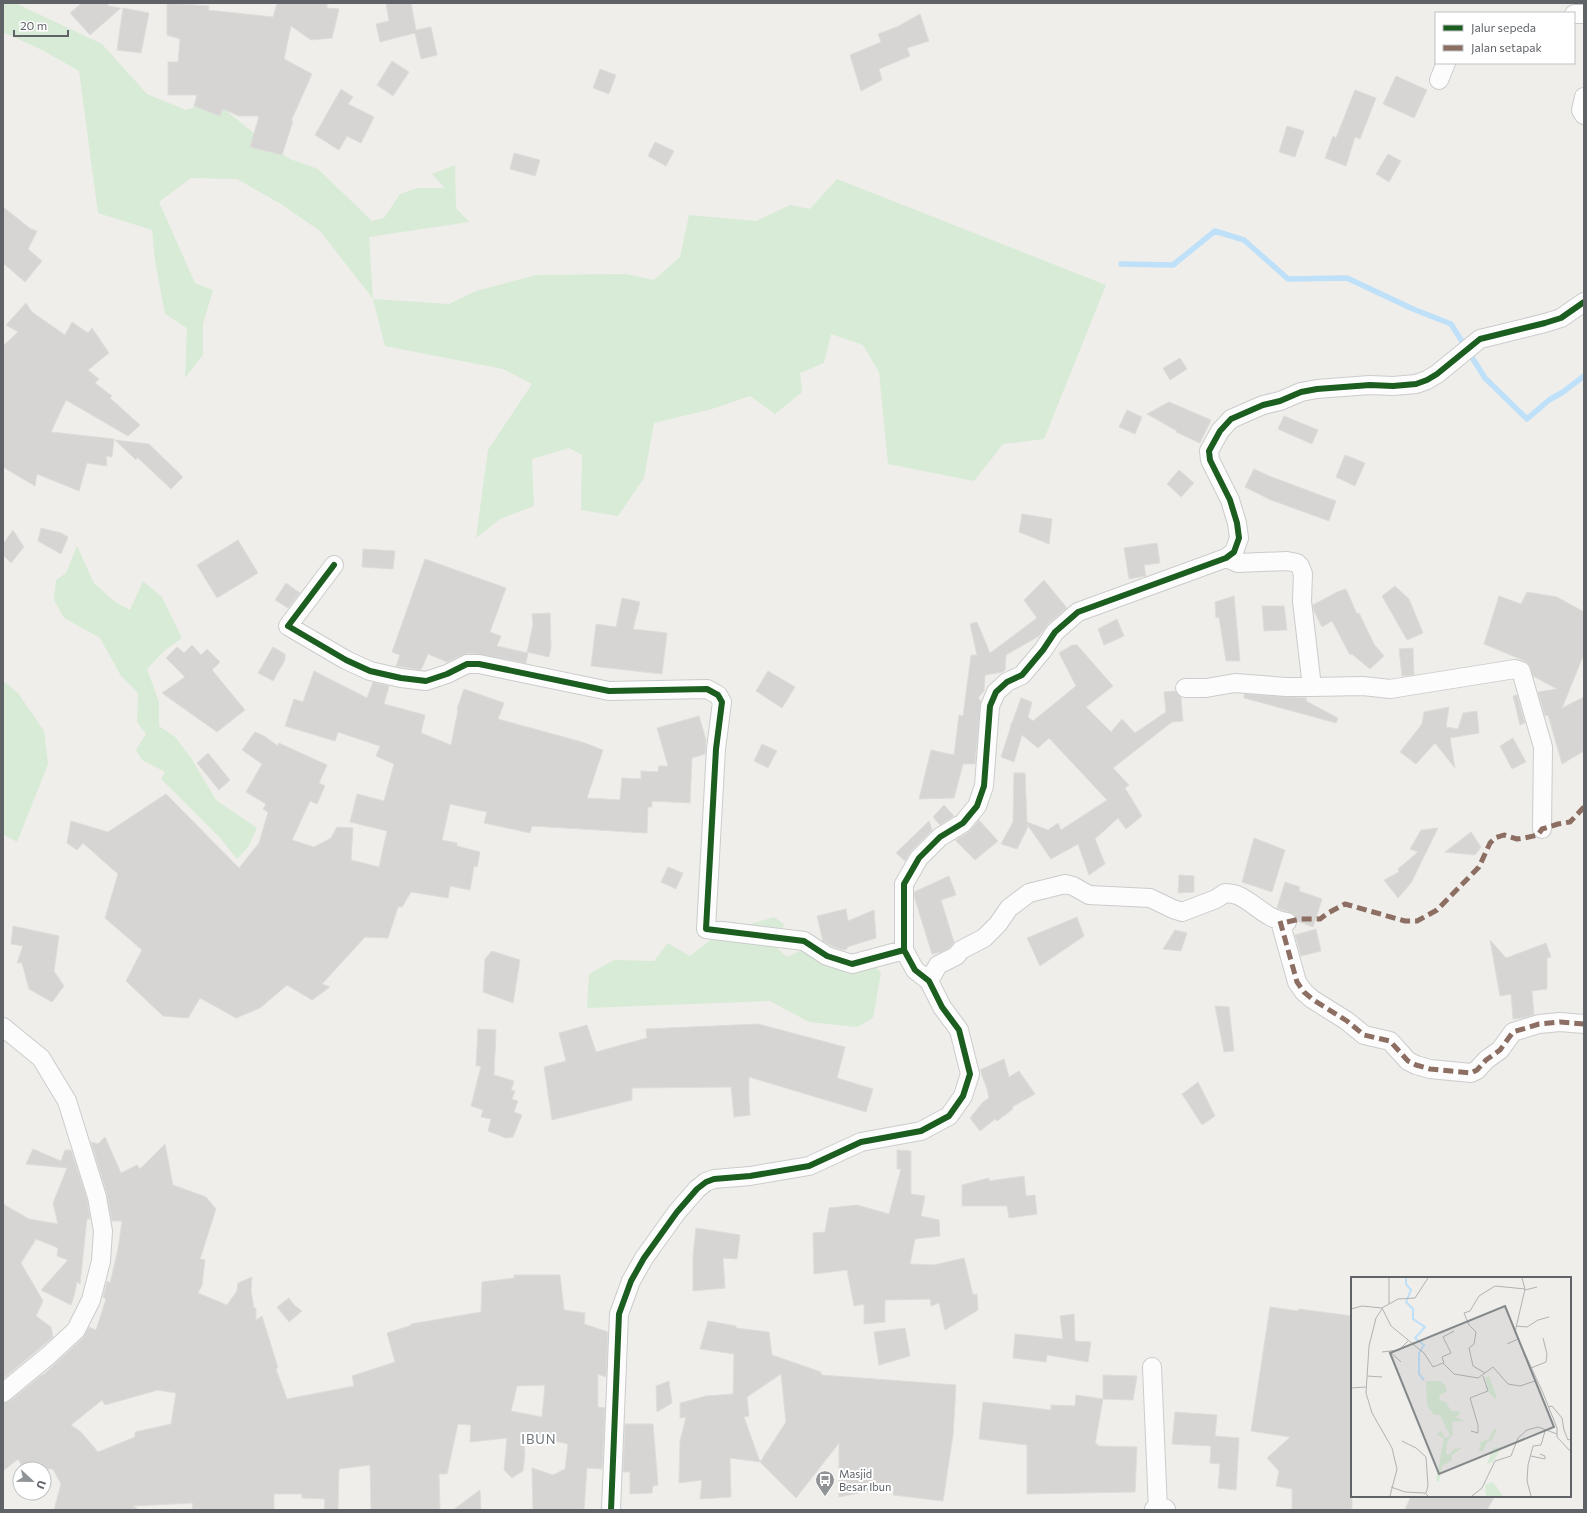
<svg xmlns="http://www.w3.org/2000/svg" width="1587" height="1513" viewBox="0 0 1587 1513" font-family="Commissioner,sans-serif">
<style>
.green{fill:#d8ebd6}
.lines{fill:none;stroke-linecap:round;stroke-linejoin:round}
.stream{stroke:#bfe0f9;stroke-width:5.5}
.building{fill:#d6d5d3;stroke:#deddd9;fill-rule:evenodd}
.street-casing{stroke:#cbcccc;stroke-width:20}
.secondary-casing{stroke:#cacacb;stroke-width:24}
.street{stroke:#fdfcfc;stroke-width:18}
.secondary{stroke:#fdfcfc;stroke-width:22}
.quiet{stroke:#8d6e63;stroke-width:5;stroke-dasharray:10 5;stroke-linecap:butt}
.cycleway-casing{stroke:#fff;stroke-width:8}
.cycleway{stroke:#1b5e20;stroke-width:6}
.labels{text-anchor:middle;stroke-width:4;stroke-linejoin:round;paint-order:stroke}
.poi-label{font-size:11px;fill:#5f6368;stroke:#fff;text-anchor:start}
.quarter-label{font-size:13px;letter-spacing:1px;fill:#70757a;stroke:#fff}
.inset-river{fill:none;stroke:#bfe0f9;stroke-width:2}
.inset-road{fill:none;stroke:#b1b2b2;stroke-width:1}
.view{fill:#84888a;fill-opacity:0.15;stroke:#84888a;stroke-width:2}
.inset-edge{fill:none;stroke:#5f6368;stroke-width:2}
</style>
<rect width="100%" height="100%" fill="#efeeea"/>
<path class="green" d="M3 3H15L102 44 147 94 186 110 213 100 265 142 290 159 318 169 372 221 384 218 400 194 417 188H445L432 174 455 165 456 208 469 222 369 237 373 299 449 304 476 291 536 275 626 274 654 280 680 257 689 215 756 221 790 205 810 209 837 179 1106 285 1044 439 1003 444 974 481 888 464 879 372 863 345 831 334 824 363 800 373 802 392 775 414 750 396 712 409 654 423 644 478 618 516 581 510 582 455 569 448 532 459 534 506 500 519 476 538 488 450 532 384 503 369 385 346 373 299 320 231 281 204 237 179 191 178 159 202 195 283 213 290 203 324V355L185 378 187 328 165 314 155 260 152 230 98 213 79 71 42 50 3 32Z
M77 546 94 583 115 602 130 610 143 581 162 597 182 638 164 651 147 669 159 702V726L175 737 191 758 216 800 257 828 248 847 237 859 221 839 161 779 165 772 142 760 136 750 146 734 137 722 138 693 121 676 100 638 64 618 54 600 56 580 66 573Z
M3 681 18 693 44 731 48 764 17 842 3 834Z
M774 917 784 924 777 948 787 957 815 944 875 966 881 973 873 1018 857 1027 809 1022 770 1001 587 1008 589 974 614 960 654 961 668 943 690 956 718 934Z"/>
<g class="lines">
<path class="stream" d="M1121 264 1173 265 1215 231 1244 240 1288 279 1347 278 1413 309 1451 324 1485 378 1527 419 1549 400 1563 392 1584 376"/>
</g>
<path class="building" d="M82 3H106L109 6 121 8 90 35 70 13Z
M167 3 209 6 208 10 273 17 277 3H327V8L339 9 332 38 311 40 291 26 284 59 312 74 291 121H293L282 155 250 147 259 116H239L223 109 220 116 194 106 197 95H168V62H178L180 39 167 35Z
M386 3H411L416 30 431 27 437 55 421 59 415 33 380 42 376 24 389 21Z
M123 8 149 13 141 53 117 50Z
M920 14 929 41 907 48 910 56 879 69 882 80 861 91 850 55 881 42 878 34 897 27Z
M392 61 409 72 393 96 377 85Z
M600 69 616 75 609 94 593 88Z
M1396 76 1427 90 1414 118 1383 104Z
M341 89 353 97 348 104 374 117 361 143 347 136 339 150 315 135Z
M1355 90 1376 98 1360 139 1355 137 1346 166 1325 158 1333 136 1336 138Z
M1287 126 1304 131 1295 157 1279 152Z
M655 142 674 151 666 166 648 156Z
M514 153 540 160 535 176 510 169Z
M1388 154 1401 161 1389 182 1376 174Z
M3 207 31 229 37 231 28 249 42 261 25 282 3 263Z
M26 303 32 312 65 335 72 322 88 333 92 328 109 353 88 370 99 379 95 383 112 396 110 398 140 425 128 436 66 400 51 432 114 439 112 457 106 456 107 466 87 463 79 491 37 474 35 486 3 467V346L18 332 6 325Z
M1180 358 1187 369 1170 380 1163 368Z
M1169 402 1211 420 1200 443 1176 432 1177 431 1147 414Z
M1127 410 1142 417 1135 434 1119 427Z
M1284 416 1318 430 1312 444 1278 429Z
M115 440 149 444 183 477 171 489 137 457 136 460Z
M1345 455 1365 463 1355 486 1336 477Z
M1254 469 1269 476 1336 501 1329 521 1271 500 1245 487Z
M1179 470 1194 483 1181 497 1167 484Z
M1022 514 1052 519 1049 544 1019 532Z
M41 528 61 533 68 537 61 554 38 541Z
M13 530 24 547 11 563 3 555V544Z
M238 540 258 573 217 598 197 565Z
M1157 543 1160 563 1144 565 1146 576 1129 579 1124 548Z
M363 549 395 551 393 569 362 567Z
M425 559 506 588 490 632 501 636 497 646 528 653 526 663 470 653 462 655 447 662 428 654 421 670 396 666 400 655 392 652Z
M1044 580 1067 608 1048 624 1039 636 1006 655 1005 670 1003 672 985 675 984 691 978 698 981 701 975 764H963L954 798 919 799 931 750 954 755 959 715 963 716 971 655H977L970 624 977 622 990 653 1037 618 1024 600Z
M286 583 300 593 288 608 275 600Z
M1395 586 1409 599 1423 633 1407 640 1382 596Z
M1346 589 1357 614 1359 613 1374 644 1384 656 1370 669 1352 654 1350 655 1332 621 1322 627 1314 611 1313 605 1337 592Z
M1527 592 1557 597 1584 612V654L1562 708 1584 697V751L1562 764 1548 715 1545 716 1538 692 1557 689 1533 676 1529 664 1525 661 1484 644 1499 596 1521 604Z
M1234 596 1240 661H1226L1219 617 1216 618 1215 602Z
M622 598 640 602 633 629 667 633 662 674 591 666 596 624 616 627Z
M1262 606H1284L1287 630 1264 631Z
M550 613 551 648 549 657 527 652 533 625 532 614Z
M1117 619 1124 636 1104 645 1098 629Z
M192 645 201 655 207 649 220 662 212 670 245 710 217 732 162 693 185 677 166 658 177 647 184 653Z
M1072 645H1077L1113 686 1086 707 1111 732 1122 719 1135 733 1166 712 1164 692 1175 691 1181 697 1183 721 1172 722 1113 768 1129 785 1125 788 1142 816 1126 829 1118 818 1095 839 1105 864 1089 875 1078 844 1051 859 1027 824 1028 827 1017 849 1001 844 1013 822 1014 773H1025L1027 822 1048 830 1058 823 1061 830 1107 800 1049 738 1038 748 1022 735 1014 762 1001 757 1011 726 1010 725 1012 723 1021 698 1032 702 1028 717 1033 721 1076 686 1059 653Z
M273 647 285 654V660L273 681 258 673Z
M1413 648 1414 675 1402 676 1399 649Z
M314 671 367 698 373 682 389 686 384 704 425 715 421 733 451 745 458 710 457 709 464 689 504 703 498 719 582 742 603 750 587 798 620 800 622 778 641 779V771L658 772 659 766H668L657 728 699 716 706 740 705 754 692 758 690 803 652 801V807H648L647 833 532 826 530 833 484 823 487 812 450 804 442 840 457 843V846L480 852 477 867 474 866 470 890 450 886 448 898 411 892 402 907H398L388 938 365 937 322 984 330 987 312 1000 287 985 260 1008 236 1018 200 998 188 1018 163 1016 126 981 142 950 105 918 118 874 83 843 77 850 67 843 71 821 108 832 166 794 239 868 259 843 268 812 263 809 266 804 246 792 262 764 242 750 255 732 264 736 278 746 279 743 327 765 319 783 325 786 317 804 310 801 292 840 314 847 331 838 337 827 353 828 351 860 379 867 387 831 350 822 357 794 384 801 394 764 376 756 380 746 338 732 335 741 285 726 294 699 303 702Z
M768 671 795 687 782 708 756 691Z
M1244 694 1307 698 1306 701 1338 718 1336 723 1244 698Z
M1517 695 1525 723 1520 725 1513 696Z
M1449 707 1446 727 1458 729 1463 713 1477 711 1479 733 1450 738 1455 768 1435 743 1416 764 1400 752 1422 724 1424 712Z
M1513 738 1526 762 1512 769 1500 746Z
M762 744 777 751 768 768 754 761Z
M208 753 230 780 219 790 197 763Z
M944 805 954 816 940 825 933 817Z
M979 820 998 841 975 860 955 840 969 832Z
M929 821 932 830 911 851 905 861 896 853Z
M1438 828 1411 883 1398 898 1384 880 1399 872 1398 869 1418 852 1410 849 1421 830Z
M1471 832 1481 847 1475 855 1445 852Z
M1254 838 1285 850 1272 892 1242 882Z
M668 867 683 873 676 889 661 882Z
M1179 875 1194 876V892L1178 893Z
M949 876 956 895 941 900 954 942 949 948 941 952 932 954 914 896V892Z
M1285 882 1300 887 1299 891 1322 899 1313 927 1297 921 1294 914 1277 908Z
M846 909 848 921 874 910 876 938 847 947V949L843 950 832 946 823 941 817 916Z
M1077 917 1084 936 1040 966 1027 938Z
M13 926 59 936 54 971 64 986 52 1002 29 989 22 963H17L23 946 11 944Z
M1316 929 1321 951 1301 956 1295 935Z
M1175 930 1187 933 1181 951 1163 949Z
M1490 940 1506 958 1546 943 1551 957 1547 958V989L1532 991 1534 1015 1522 1018 1513 1019 1511 994 1500 996Z
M492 951 520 960 513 1003 483 992 485 959Z
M1215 1006 1229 1007 1234 1051 1224 1052Z
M758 1024 845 1047 837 1078 873 1089 866 1112 749 1077V1099L750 1115 734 1117 731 1087 632 1088V1100L552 1120 544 1067 566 1061 559 1033 587 1025 596 1052 647 1038 646 1029Z
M478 1029 496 1030 494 1075 514 1081 511 1090 515 1091 512 1099 518 1101 514 1112 522 1115 513 1137 506 1138 488 1131 491 1119 481 1117 483 1110 471 1106 481 1066H476Z
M1004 1059 1009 1077 1019 1071 1035 1094 1012 1107 1013 1109 997 1121 995 1119 980 1131 970 1118 983 1102 989 1098 987 1089 980 1070Z
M1198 1082 1215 1116 1202 1125 1182 1094Z
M105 1137 121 1173 137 1165 140 1169 165 1144 173 1185 206 1197 216 1209 200 1259 205 1260 202 1285 198 1293 227 1305 237 1291 238 1283 252 1277 251 1291 254 1308H256V1320L262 1316 278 1368 276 1369 287 1399 354 1386 352 1376 395 1362 387 1333 412 1325 411 1324 481 1312 482 1282 514 1278V1275H560L564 1310 585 1313 584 1324 608 1332 606 1377 598 1374V1407L605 1408 602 1469 587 1468 584 1510H533L532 1468 553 1475 565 1469 568 1444 523 1434 525 1454 523 1471 512 1478 504 1470 507 1438 470 1442 471 1425 458 1424 447 1474H439L440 1510H371L370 1465 339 1469 338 1510H324L325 1499 302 1498V1494H274V1510H192L193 1503 133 1506 139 1510H54L61 1484 53 1469H24L18 1459 3 1471V1403L10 1401 43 1374 42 1376 83 1338 89 1327 96 1330 106 1299 103 1297 107 1281 110 1283 118 1249 122 1221H112L107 1194 91 1142 98 1144ZM545 1385 542 1417 511 1411 517 1386ZM158 1390 176 1393 171 1424 135 1432V1437L98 1452 81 1432 71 1425 102 1400 105 1405Z
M33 1149 61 1161 65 1150H71L87 1199 90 1219H87L80 1284 77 1282 74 1296 71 1305 41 1290 68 1260 57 1256 58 1248 36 1239 21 1263 43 1301 36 1316 51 1327 53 1337 3 1379V1204L29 1219 58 1224 53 1203 67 1168 26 1164Z
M897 1150 911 1151V1194L925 1196 921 1216 939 1220 940 1236 915 1239 910 1264 934 1265 964 1258 973 1295 977 1294 978 1310 945 1330 939 1303 931 1306 930 1299 885 1300V1322L864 1324V1304L854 1306 847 1270 814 1274 813 1233 825 1232 829 1208 857 1205 889 1214 901 1169H897Z
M1024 1176 1026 1196 1035 1195 1037 1214 1009 1218 1007 1206H962V1185L989 1178V1181Z
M696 1228 740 1235 737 1259 723 1258 725 1288 693 1291V1256Z
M289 1298 294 1305 302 1311 289 1322 277 1307Z
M1270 1307 1298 1311 1299 1309 1352 1316V1510H1292V1489L1276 1486 1279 1471 1267 1458 1290 1437 1251 1431Z
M1074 1314 1075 1341 1091 1342 1088 1362 1047 1355 1046 1362 1013 1358 1015 1334 1063 1339 1060 1316Z
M708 1321 736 1326V1328L769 1332 772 1355 821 1372V1375L956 1385 953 1435 943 1501 893 1495 894 1486 839 1497V1443L796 1498 760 1462 730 1458 731 1497 700 1499 702 1480 679 1483 680 1441 686 1417 680 1418V1403L706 1396 733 1394 734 1354 700 1349ZM781 1374 786 1422 760 1462 744 1417 749 1416 747 1397Z
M905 1328 910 1356 879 1365 874 1332Z
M1103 1375 1137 1376 1133 1400 1103 1399Z
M669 1381 672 1403 657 1412 656 1386Z
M1076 1395 1103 1399 1095 1444H1098V1446L1137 1447 1135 1492 1027 1494V1445L979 1439 983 1402 1051 1410V1405L1075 1406Z
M1175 1412 1217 1415 1215 1436 1239 1438 1236 1490 1218 1488 1220 1464 1210 1463 1211 1446 1172 1444Z
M625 1424H653L658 1485 653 1486 652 1493 630 1494V1472H623Z
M480 1490 481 1510H453Z
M1411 1496H1495L1487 1510H1405Z"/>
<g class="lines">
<g class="street-casing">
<path id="street" d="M1574 14H1584
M1439 80 1446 63
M1584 97 1581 110 1584 115
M1226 558 1238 563 1287 561 1297 563 1300 566 1303 574 1302 601 1312 687 1363 686 1390 689 1515 669 1521 671 1543 747 1542 829
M334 565 288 626 346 660 370 671 401 678 426 681 447 674 467 664H479L609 691 707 689 718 695 722 702 716 749 706 929 804 941 827 956 852 964 904 950
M1185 688H1206L1235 683 1286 687H1312
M1280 921 1297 982 1304 992 1312 999 1347 1021 1364 1035 1390 1041 1408 1061 1416 1065 1430 1069 1471 1073 1477 1070 1486 1060 1500 1050 1513 1032 1539 1024 1560 1022 1584 1024
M929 981 938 965 956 956 961 950 984 938 998 924 1009 908 1029 893 1065 884 1073 886 1089 895 1150 898 1173 909 1182 912 1216 899 1225 893C1229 893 1233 894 1237 895 1254 902 1267 920 1287 922
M3 1027 41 1058 67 1101 97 1197 103 1231 101 1261 91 1300 76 1330 49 1355 3 1393
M1152 1367 1158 1510
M611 1510 619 1314 631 1281 644 1258 677 1212 697 1189 706 1182 714 1179 750 1176 809 1166 861 1142 921 1131 949 1116 963 1096 970 1074 959 1030 942 1007 929 981 915 970 904 950V884L919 858 940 837 963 823 977 806 984 786 990 706 996 692 1007 682 1022 675 1043 650 1055 632 1078 612 1226 558 1234 552 1239 538 1237 523 1230 500 1210 460 1209 451 1220 431 1231 419 1263 405 1280 401 1301 392 1317 389 1370 385 1393 386 1416 384 1427 380 1437 374 1480 339 1545 323 1561 318 1584 302"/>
</g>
<g class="secondary-casing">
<path id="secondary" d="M1156 1510H1164"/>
</g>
<use href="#street" class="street"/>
<use href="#secondary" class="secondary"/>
<path class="quiet" d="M1280 921 1297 982 1304 992 1312 999 1347 1021 1364 1035 1390 1041 1408 1061 1416 1065 1430 1069 1471 1073 1477 1070 1486 1060 1500 1050 1513 1032 1539 1024 1560 1022 1584 1024
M1287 922 1300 919H1320L1328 913 1345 904 1405 921H1417L1437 910 1479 867 1490 843 1495 838 1504 835 1517 839 1524 838 1538 835 1542 829 1558 824 1570 822 1584 807"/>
<g class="cycleway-casing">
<path id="cycleway" d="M334 565 288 626 346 660 370 671 401 678 426 681 447 674 467 664H479L609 691 707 689 718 695 722 702 716 749 706 929 804 941 827 956 852 964 904 950
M611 1510 619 1314 631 1281 644 1258 677 1212 697 1189 706 1182 714 1179 750 1176 809 1166 861 1142 921 1131 949 1116 963 1096 970 1074 959 1030 942 1007 929 981 915 970 904 950V884L919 858 940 837 963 823 977 806 984 786 990 706 996 692 1007 682 1022 675 1043 650 1055 632 1078 612 1226 558 1234 552 1239 538 1237 523 1230 500 1210 460 1209 451 1220 431 1231 419 1263 405 1280 401 1301 392 1317 389 1370 385 1393 386 1416 384 1427 380 1437 374 1480 339 1545 323 1561 318 1584 302"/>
</g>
<use href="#cycleway" class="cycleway"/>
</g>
<defs>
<g id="bus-pin" transform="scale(1)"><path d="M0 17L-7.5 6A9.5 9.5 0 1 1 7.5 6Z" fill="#919496" stroke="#fff"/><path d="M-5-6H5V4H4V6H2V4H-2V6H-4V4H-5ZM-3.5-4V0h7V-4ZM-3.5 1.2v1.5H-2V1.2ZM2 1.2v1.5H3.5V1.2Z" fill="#fff"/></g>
</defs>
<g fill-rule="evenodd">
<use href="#bus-pin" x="825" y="1480"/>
</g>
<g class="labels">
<g class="poi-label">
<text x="839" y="1478">Masjid<tspan x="839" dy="13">Besar Ibun</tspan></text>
</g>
<g class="quarter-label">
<text x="539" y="1444">IBUN</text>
</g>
</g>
<g transform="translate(1351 1277)">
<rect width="220" height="220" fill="#efeeea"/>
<path d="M138 99 146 121 144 122 134 110 136 108 134 101ZM75 104H89L94 108 96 115 89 118 88 123 95 125 100 134H108L109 137 104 140 114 144 101 145 102 157 96 165 95 177 98 178 103 172 111 171 101 178V183L91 189 88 205 85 204 93 162 86 157 90 154 94 161 99 159 89 138H83L76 128ZM143 152H146L141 163 136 165 132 174H127L130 170 128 166 138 162ZM151 170 142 185 136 187 142 171ZM141 205 145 209 152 219H135L134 208Z" fill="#d8ebd6"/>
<path class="inset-river" d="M55 1V7L60 13 55 25 62 32V42L74 50 64 61 73 68 68 76V97L73 103"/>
<path class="inset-road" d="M38 1V27M171 1 174 12 164 55 192 116 206 151V160L220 175M174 13 186 10M31 31 47 22 64 21 77 1M0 32 11 29 31 31 40 49 73 76 82 90 92 86 103 97 127 101 142 90 157 107 169 109 184 104M31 32 25 41 18 69 15 116 21 136 41 171 46 192 39 219M165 49 176 50 187 43 198 40M156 67 167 62M118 71 123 67 125 55 118 48 113 36 119 34 128 19 144 9 174 12M118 71 122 89 134 96M38 74 50 85M31 75 48 73 57 64M93 86 91 80 100 76 92 60 103 54M180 91 195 85 196 77 192 61M16 99 31 100M0 111 15 110M197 130 201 129 211 141 213 153 217 163 220 162M120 154 127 156V148L119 121 137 114 132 99M51 164 65 171 75 180 77 209 75 216M180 179 194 182V179L189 177M40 210 54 215 74 216 77 219M121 219 131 211 144 184 160 179 167 161 176 153 187 150 206 157M180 219 176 204 177 188 182 169 190 168 194 154"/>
<path class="view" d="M154 29 203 150 88 197 39 76Z"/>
<rect width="220" height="220" class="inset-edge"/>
</g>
<rect width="1587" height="1513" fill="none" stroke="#5f6368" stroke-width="8"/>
<rect x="1435" y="12" width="140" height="52" fill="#ffffff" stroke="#bfc1c3"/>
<rect x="1443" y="25" width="20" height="6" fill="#1b5e20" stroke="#bfc1c3"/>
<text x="1471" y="32" font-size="12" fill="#5f6368">Jalur sepeda</text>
<rect x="1443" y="45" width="20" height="6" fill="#8d6e63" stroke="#bfc1c3"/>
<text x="1471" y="52" font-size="12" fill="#5f6368">Jalan setapak</text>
<g transform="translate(32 1481) rotate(112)"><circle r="19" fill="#ffffff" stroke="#bfc1c3"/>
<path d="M0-3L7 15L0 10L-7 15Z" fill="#919496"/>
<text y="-6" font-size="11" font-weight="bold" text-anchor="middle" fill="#5f6368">U</text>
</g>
<path d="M14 30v6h54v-6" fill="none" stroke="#5f6368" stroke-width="2"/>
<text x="20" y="30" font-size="12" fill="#5f6368" stroke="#ffffff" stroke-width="3" paint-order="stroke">20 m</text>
</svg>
